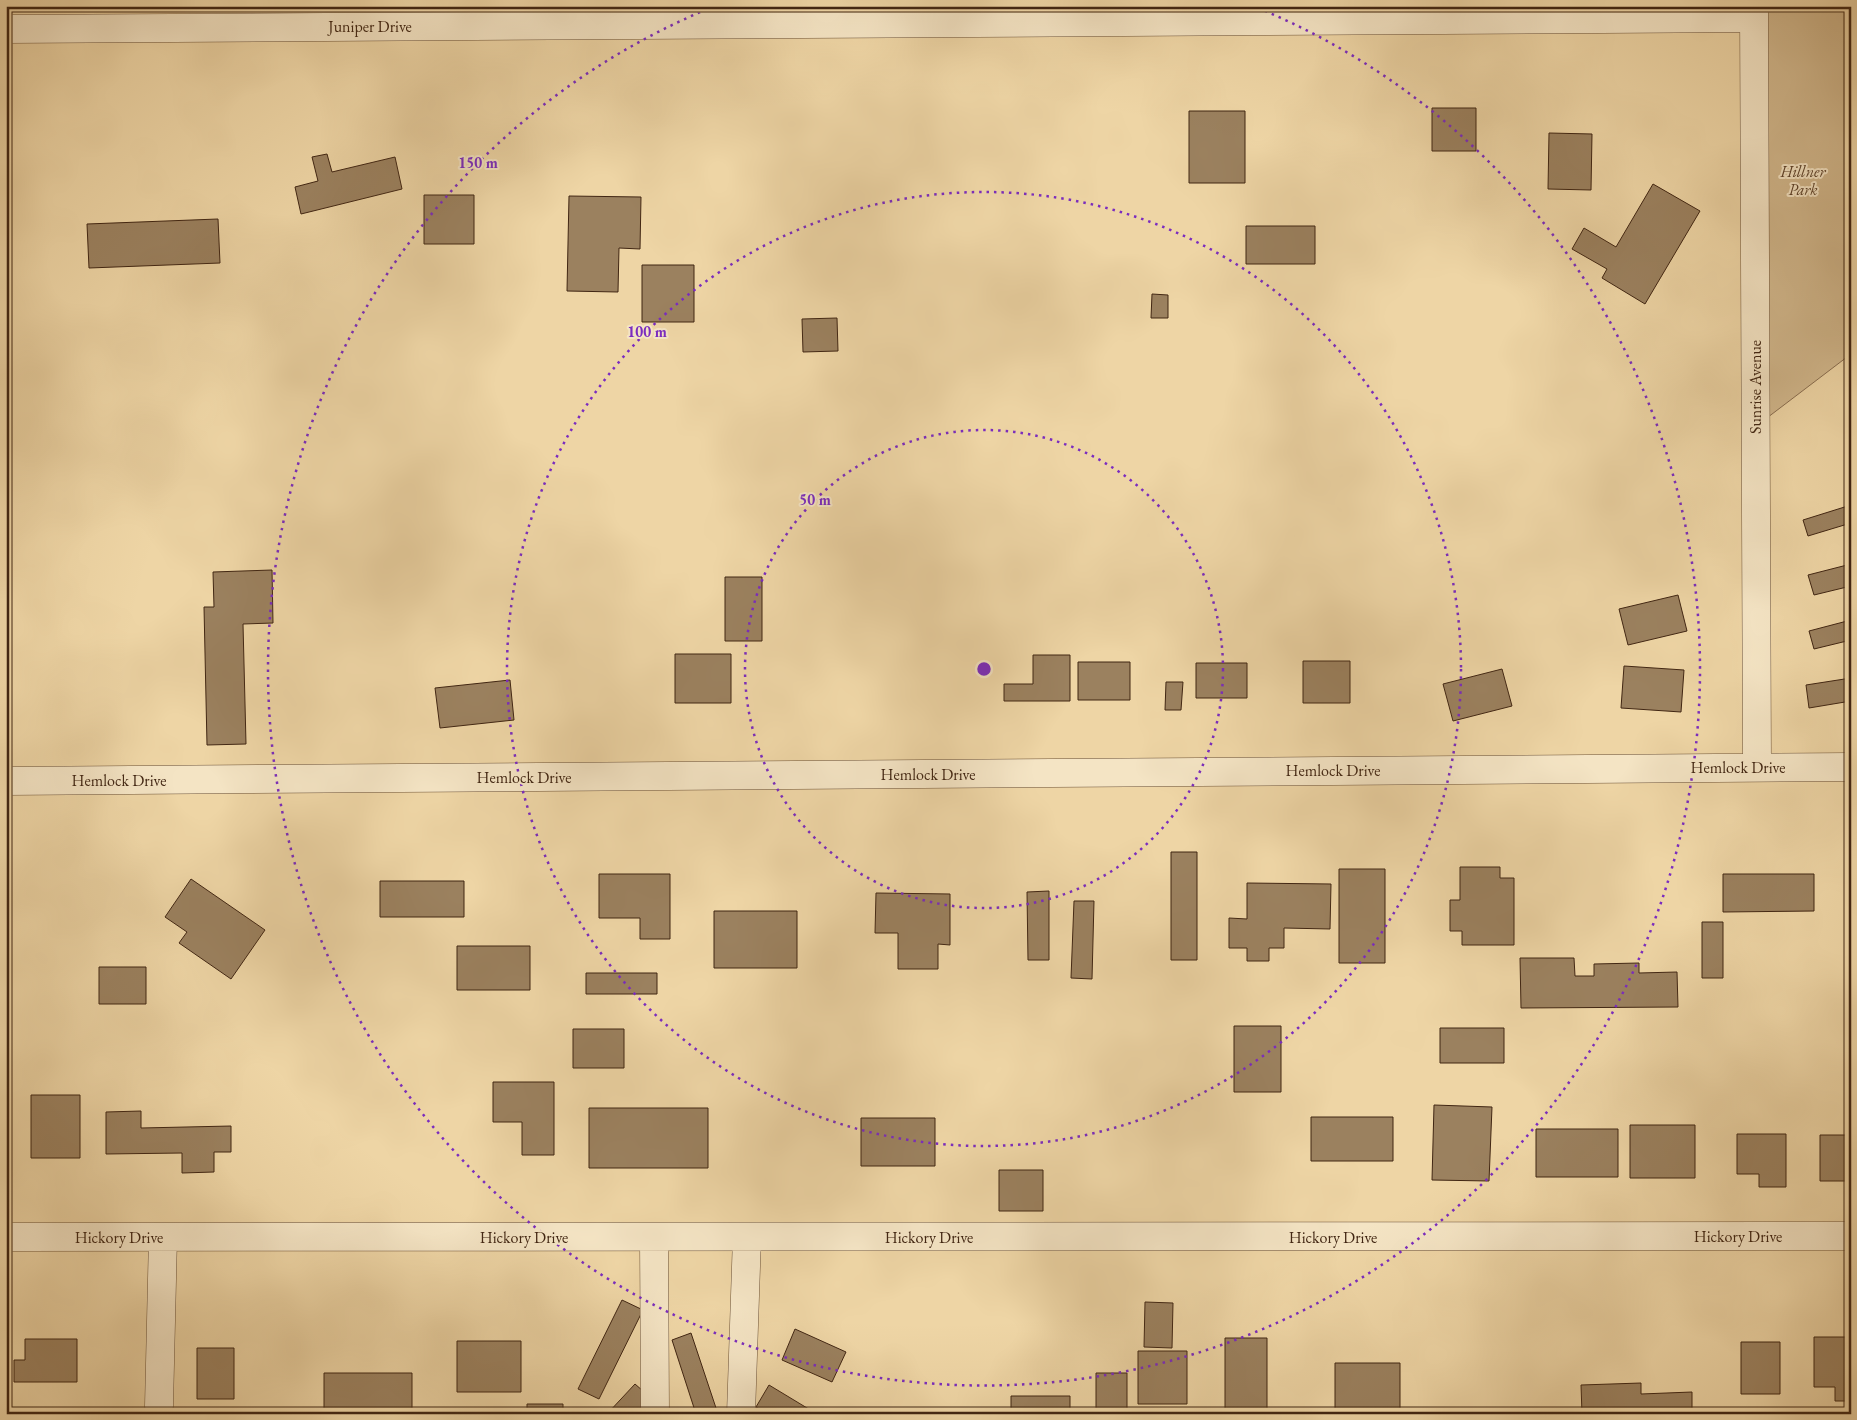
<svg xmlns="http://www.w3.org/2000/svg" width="1857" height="1420" viewBox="0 0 1857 1420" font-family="'EB Garamond',serif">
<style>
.green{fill:#d1b78c;stroke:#896e50}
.building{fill:#9b815f;stroke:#412613}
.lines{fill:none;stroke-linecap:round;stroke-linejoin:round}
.minor-casing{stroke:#6c5238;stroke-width:29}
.minor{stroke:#f4e4c4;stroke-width:28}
.ring{fill:none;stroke:#7b2cbf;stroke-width:2.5;stroke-dasharray:2.5 5}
.labels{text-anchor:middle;stroke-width:4;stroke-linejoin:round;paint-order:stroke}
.street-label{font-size:16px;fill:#412613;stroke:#f4e4c4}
.park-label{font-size:16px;font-style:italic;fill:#5e432b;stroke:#f4e4c4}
.centre{fill:#7b2cbf;stroke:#f4e4c4;stroke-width:2.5}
.ring-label{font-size:15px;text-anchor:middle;font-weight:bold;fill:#7b2cbf;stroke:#f4e4c4;stroke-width:4;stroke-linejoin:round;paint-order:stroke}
</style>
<rect width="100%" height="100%" fill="#eed5a5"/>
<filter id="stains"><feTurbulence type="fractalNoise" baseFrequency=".004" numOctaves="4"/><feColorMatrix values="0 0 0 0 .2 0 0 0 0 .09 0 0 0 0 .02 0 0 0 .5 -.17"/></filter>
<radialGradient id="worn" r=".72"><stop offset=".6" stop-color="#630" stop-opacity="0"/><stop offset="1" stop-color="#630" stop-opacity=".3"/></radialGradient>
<path class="green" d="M1756 6H1851V354L1755 427Z"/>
<path class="building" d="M1432 108H1476V151H1432Z
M1189 111H1245V183H1189Z
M1549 133 1592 134 1591 190 1548 189Z
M327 154 332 172 395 157 402 189 301 214 295 187 318 181 312 157Z
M1653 184 1700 211 1645 304 1602 278 1607 269 1572 249 1584 228 1616 247Z
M424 195H474V244H424Z
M569 196 641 197 640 249 619 248 618 292 567 291Z
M218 219 220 263 89 268 87 224Z
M1246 226H1315V264H1246Z
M642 265H694V322H642Z
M1152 294 1168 295V318H1151Z
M837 318 838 351 803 352 802 319Z
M1851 505V523L1808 536 1803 520Z
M1851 564V586L1814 595 1808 575Z
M272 570 273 623 243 624 246 744 207 745 204 607H214L213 572Z
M725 577H762V641H725Z
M1678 595 1687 631 1628 645 1619 609Z
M1851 620V640L1814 649 1809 631Z
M675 654H731V703H675Z
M1033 655H1070V701H1004V684H1033Z
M1303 661H1350V703H1303Z
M1078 662H1130V700H1078Z
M1196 663H1247V698H1196Z
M1624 666 1684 670 1681 712 1621 708Z
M1502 669 1512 706 1453 721 1443 684Z
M1851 678V701L1809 708 1806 685Z
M510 680 514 720 440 728 435 688Z
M1166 682H1183L1181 710H1165Z
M1171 852H1197V960H1171Z
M1460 867H1500V878H1514V945H1462V931H1450V900H1460Z
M1339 869H1385V963H1339Z
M599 874H670V939H640V918H599Z
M1723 874H1814V911L1723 912Z
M191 879 265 930 231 979 179 943 187 932 165 917Z
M380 881H464V917H380Z
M1247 883 1331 884 1330 929 1284 928V948H1269V961H1247V948H1229V918L1247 919Z
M1049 891V960H1028L1027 892Z
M876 893 950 894V945L938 944V969H898V933H875Z
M1074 901H1094L1092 979 1071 978Z
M714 911H797V968H714Z
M1702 922H1723V978H1702Z
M457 946H530V990H457Z
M1520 958H1574L1575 976H1594V964L1639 963V973L1677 972 1678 1007 1521 1008Z
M99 967H146V1004H99Z
M586 973H657V994H586Z
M1234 1026H1281V1092H1234Z
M1440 1028H1504V1063H1440Z
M573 1029H624V1068H573Z
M493 1082H554V1155H522V1122H493Z
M31 1095H80V1158H31Z
M1434 1105 1492 1107 1489 1181 1432 1180Z
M589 1108H708V1168H589Z
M141 1111V1128L231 1126V1152H214V1172L182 1173V1153L106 1154V1112Z
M1311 1117H1393V1161H1311Z
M861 1118H935V1166H861Z
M1630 1125H1695V1178H1630Z
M1536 1129H1618V1177H1536Z
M1737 1134H1786V1187H1759V1174H1737Z
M1820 1135H1851V1181H1820Z
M999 1170H1043V1211H999Z
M622 1300 643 1310 599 1399 578 1389Z
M1145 1302 1173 1303 1172 1348 1144 1347Z
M795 1329 846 1352 832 1382 782 1360Z
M691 1333 718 1414H696L672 1340Z
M1814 1337H1851V1401H1835V1387H1814Z
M1225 1338H1267V1411H1225Z
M25 1339H77V1382H14V1360H25Z
M457 1341H521V1392H457Z
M1741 1342H1780V1394H1741Z
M197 1348H234V1399H197Z
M1138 1351H1187V1404H1138Z
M1335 1363H1400V1414H1335Z
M324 1373H412V1410H324Z
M1096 1373H1127V1414H1096Z
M1641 1383V1394L1692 1392V1414H1582L1581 1385Z
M635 1384 651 1398 636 1414H607Z
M769 1385 817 1414H768L756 1407Z
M1011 1396H1070V1414H1011Z
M527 1404H563V1414H527Z
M906 1411H973V1414H906Z"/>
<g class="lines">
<g class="minor-casing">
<path id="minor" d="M1754 6 1757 767
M6 29 1754 18
M6 781 1851 767
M6 1237 1851 1236
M654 1237 655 1414
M159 1406 163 1237
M741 1414 747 1237"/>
</g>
<use href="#minor" class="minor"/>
</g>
<g class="ring">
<circle cx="984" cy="669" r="239"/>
<circle cx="984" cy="669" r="477"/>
<path d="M1258 8A716 716 0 1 1 710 8"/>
</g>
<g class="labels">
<g class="street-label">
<text x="370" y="32">Juniper Drive</text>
<text transform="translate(1755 387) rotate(-90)" y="6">Sunrise Avenue</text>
<text x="1738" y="773">Hemlock Drive</text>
<text x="1333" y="776">Hemlock Drive</text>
<text x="928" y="780">Hemlock Drive</text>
<text x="524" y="783">Hemlock Drive</text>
<text x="119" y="786">Hemlock Drive</text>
<text x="1738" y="1242">Hickory Drive</text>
<text x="119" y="1243">Hickory Drive</text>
<text x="524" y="1243">Hickory Drive</text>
<text x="929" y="1243">Hickory Drive</text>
<text x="1333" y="1243">Hickory Drive</text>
</g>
<g class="park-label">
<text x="1803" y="177">Hillner<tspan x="1803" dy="18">Park</tspan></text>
</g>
</g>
<circle cx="984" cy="669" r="8" class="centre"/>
<g class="ring-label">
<text x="478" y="168">150 m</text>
<text x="647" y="337">100 m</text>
<text x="815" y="505">50 m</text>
</g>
<rect width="1857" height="1420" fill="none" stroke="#eed5a5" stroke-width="25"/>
<rect x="8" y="8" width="1842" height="1405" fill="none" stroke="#412613" stroke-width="2.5"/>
<rect x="12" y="12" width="1832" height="1395" fill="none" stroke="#412613"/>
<rect width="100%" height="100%" filter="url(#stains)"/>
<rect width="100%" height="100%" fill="url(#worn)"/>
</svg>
